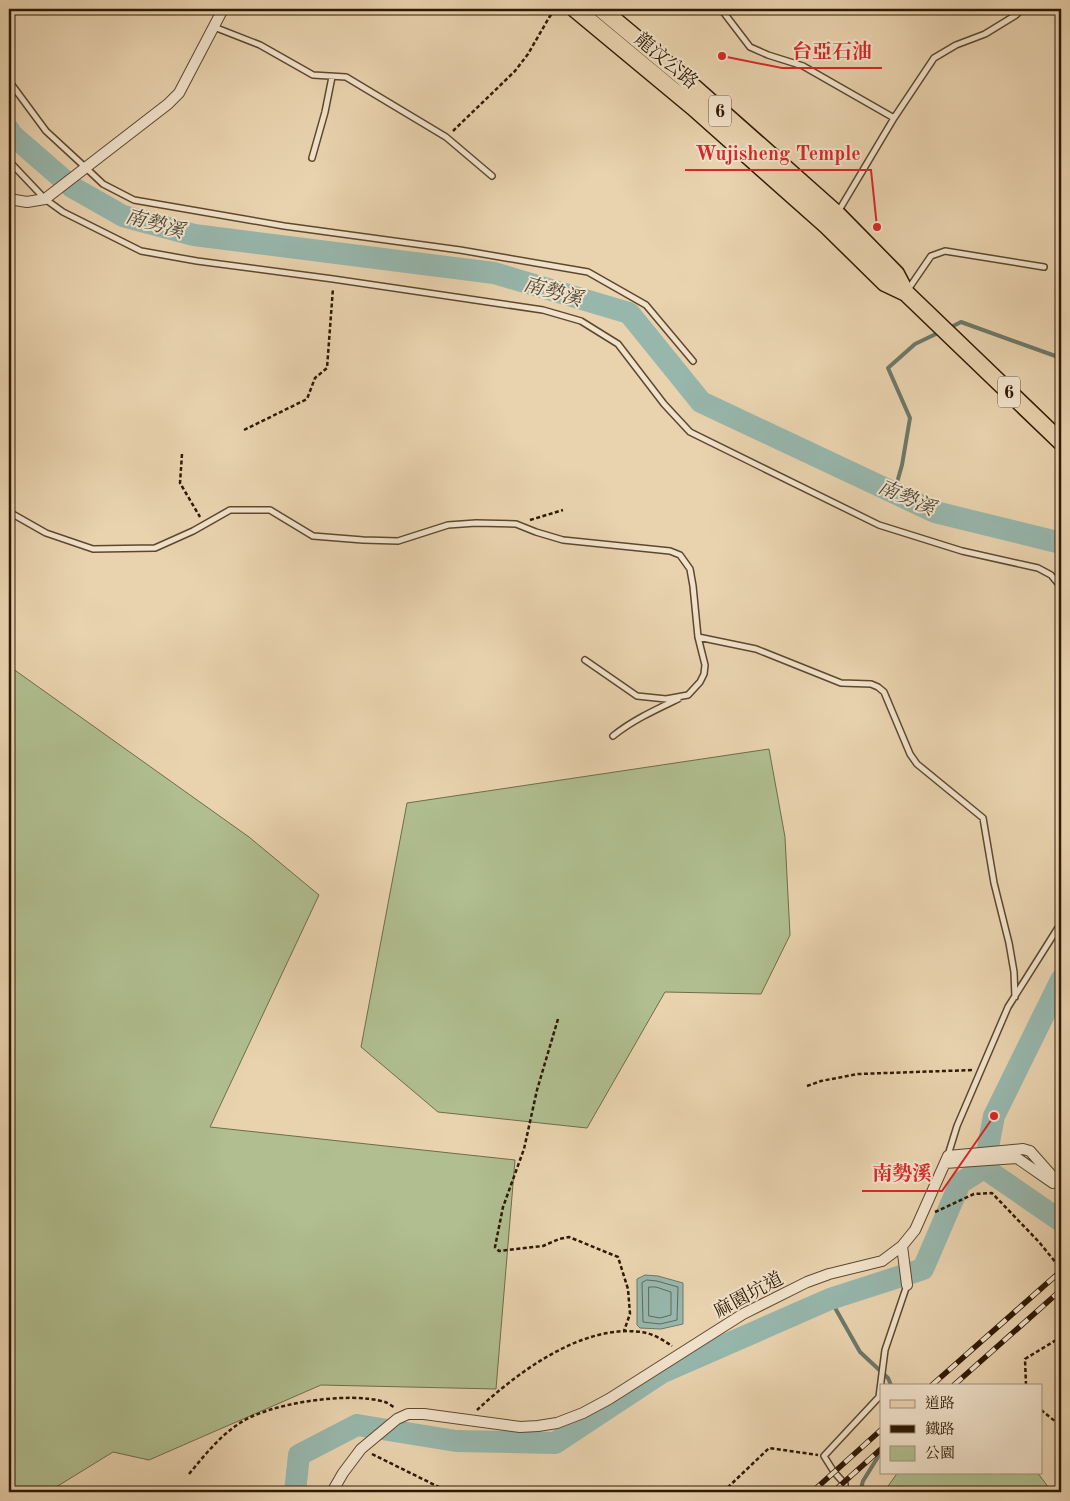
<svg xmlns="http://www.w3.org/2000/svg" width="1070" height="1501" viewBox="0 0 1070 1501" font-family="'Old Standard TT','Noto Serif TC',serif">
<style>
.green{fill:#b0be90;stroke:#6f6c4a}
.water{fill:#97b7ad;stroke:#6d7869}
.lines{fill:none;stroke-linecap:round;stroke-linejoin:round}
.shore{stroke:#626858;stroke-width:1}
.stream{stroke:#6d7869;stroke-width:4}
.river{stroke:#97b7ad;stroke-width:22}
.service-casing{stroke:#5d482e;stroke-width:8}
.minor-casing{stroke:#5d482e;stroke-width:12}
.primary-casing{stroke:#2e1903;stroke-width:19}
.path{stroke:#2e1903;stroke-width:2.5;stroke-dasharray:4 2.5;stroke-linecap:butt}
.service{stroke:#f1e2cb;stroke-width:5}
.minor{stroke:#f1e2cb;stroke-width:10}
.primary{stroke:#e9d3af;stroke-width:16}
.rail-casing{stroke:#2e1903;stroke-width:5.5}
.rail{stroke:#f1e2cb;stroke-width:4;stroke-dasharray:11;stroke-linecap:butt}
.labels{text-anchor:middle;stroke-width:4;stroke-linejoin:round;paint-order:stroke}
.shield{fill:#f1e2cb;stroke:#68553f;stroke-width:1}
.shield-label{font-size:18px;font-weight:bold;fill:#2e1903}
.street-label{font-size:19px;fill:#2e1903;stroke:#f1e2cb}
.water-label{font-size:20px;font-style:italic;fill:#4e4836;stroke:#f1e2cb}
.leader{fill:none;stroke:#d62828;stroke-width:2}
.callout-dot{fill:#d62828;stroke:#f1e2cb;stroke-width:2}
.callout-label{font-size:20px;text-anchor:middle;font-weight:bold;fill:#d62828;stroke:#f1e2cb;stroke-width:4;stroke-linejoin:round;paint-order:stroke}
</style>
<rect width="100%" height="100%" fill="#e9d3af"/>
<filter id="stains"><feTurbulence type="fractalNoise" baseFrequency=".004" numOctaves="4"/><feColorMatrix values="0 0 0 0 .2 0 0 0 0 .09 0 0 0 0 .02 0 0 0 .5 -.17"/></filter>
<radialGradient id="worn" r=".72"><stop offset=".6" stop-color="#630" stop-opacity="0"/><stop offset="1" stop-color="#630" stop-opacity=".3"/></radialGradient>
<path class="green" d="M9 666 249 837 319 895 210 1127 515 1160 496 1389 321 1385 149 1460 113 1452 48 1492H9Z
M769 749 785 837 790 935 761 994 665 992 587 1128 438 1112 361 1047 407 803Z
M898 1472H1037L1052 1492H884Z"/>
<path class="water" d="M645 1275 658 1276 683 1283V1324L661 1329 640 1328 637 1325V1279Z"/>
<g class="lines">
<path class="shore" d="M647 1280 657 1281 678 1287 677 1320 660 1324 643 1322 642 1283Z
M649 1287H656L671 1292V1315L660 1318 649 1316Z"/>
<path class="stream" d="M949 328 961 322 1061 358
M894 493 902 465 910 418 888 368 915 344 940 332
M830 1299 860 1352 888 1378 891 1385
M860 1492 863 1481 881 1452"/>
<path class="river" d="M9 130 11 134 72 187 123 216 194 235 494 273 629 313 701 402 935 512 1061 543
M1061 980 994 1116 984 1168 1061 1221
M295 1492 299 1455 357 1425 456 1441 555 1443 661 1373 830 1299 923 1269 960 1183 984 1168"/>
<g class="service-casing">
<path id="service" d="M721 9 750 47 768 55 803 66 894 118
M214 27 260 45 313 75 346 77 446 137 492 176
M9 81 46 131 85 167 103 184 134 200 284 226 460 250 588 272 646 305 693 361
M312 158 325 112 332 77
M9 161 45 199 63 212 141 251 197 261 333 279 543 310 581 321 618 344 664 404 690 432 879 525 962 551 1038 568 1051 575 1061 587
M838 212 894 118 934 58 956 45 985 34 1016 15 1022 9
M907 291 931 256 945 251 1044 267
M9 512 46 533 93 549 155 548 193 531 230 510H270L313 536 363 540 398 541 448 525 476 523 516 524 536 532 563 540 670 551 680 555 690 569 693 586 698 637 705 665 704 674 700 682 688 695 666 699 637 696 585 660
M698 637 756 649 841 683 871 684 878 687 884 692 910 754 917 764 983 818 994 883 1009 943 1014 972 1015 997
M613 736C633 720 655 710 678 699
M948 1155 957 1126 1008 1007 1061 923
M845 1492V1484L834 1472 824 1456 879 1397 885 1350 907 1285"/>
</g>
<g class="minor-casing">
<path id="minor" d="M9 199 27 202 45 199 168 104 179 93 223 9
M945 1163 1017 1158 1053 1183
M902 1246 907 1285
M332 1492 343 1473 361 1449 397 1419 408 1414H424L520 1427 538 1426 557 1423 583 1413 609 1399 743 1314 807 1282 829 1274 882 1261 902 1246 915 1230 948 1156 1023 1149 1030 1151 1061 1186"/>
</g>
<g class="primary-casing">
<path id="primary" d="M575 9 693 107 827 226 885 283 906 293 1061 442
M601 9 679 74 837 214 896 274 906 293"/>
</g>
<path class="path" d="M453 131 515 71 528 54 550 16 559 9
M244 430 307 399 315 378 327 368 333 288
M182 454 180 483 200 517
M530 520 563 510
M558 1019 537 1090 524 1149 503 1207 495 1247 499 1251 543 1246 559 1239 569 1237 618 1257 628 1289 630 1314 624 1331
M807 1086 821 1081 858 1074 973 1070
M935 1212 974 1194 992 1193 1039 1242 1061 1269
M1026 1385 1025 1359 1061 1337
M477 1410C518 1372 582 1324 641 1332 652 1333 663 1340 672 1346
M1041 1410 1061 1426
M372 1454 449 1492
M189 1474C204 1456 218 1438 237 1425 266 1403 350 1391 385 1402 388 1403 392 1406 395 1408
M723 1492 769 1448 818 1455"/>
<use href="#service" class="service"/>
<use href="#minor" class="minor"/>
<use href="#primary" class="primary"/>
<g class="rail-casing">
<path id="rail" d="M932 1385 1061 1271
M954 1385 1061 1290
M812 1492 881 1430
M833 1492 881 1449"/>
</g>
<use href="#rail" class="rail"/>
</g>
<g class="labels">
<g class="shield">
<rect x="709" y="95.5" width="22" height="31" rx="4"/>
<rect x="998" y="376.5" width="22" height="31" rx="4"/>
</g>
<g class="shield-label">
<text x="720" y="117">6</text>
<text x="1009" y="398">6</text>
</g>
<g class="street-label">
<text transform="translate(667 60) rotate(40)" y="7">龍汶公路</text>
<text transform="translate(748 1294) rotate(-28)" y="7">麻園坑道</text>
</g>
<g class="water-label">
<text transform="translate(155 223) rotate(16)" y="7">南勢溪</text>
<text transform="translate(553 291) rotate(16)" y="7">南勢溪</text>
<text transform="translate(907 497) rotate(24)" y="7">南勢溪</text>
</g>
</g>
<path class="leader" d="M722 56L782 68H882M877 227L871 170H685M994 1116L942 1191H862"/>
<g class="callout-dot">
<circle cx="722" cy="56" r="5"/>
<circle cx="877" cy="227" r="5"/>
<circle cx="994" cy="1116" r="5"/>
</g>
<g class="callout-label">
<text x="832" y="58">台亞石油</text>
<text x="778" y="160">Wujisheng Temple</text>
<text x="902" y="1180">南勢溪</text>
</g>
<rect width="1070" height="1501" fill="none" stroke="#e9d3af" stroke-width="30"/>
<rect x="10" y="10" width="1050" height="1481" fill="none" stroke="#2e1903" stroke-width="2.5"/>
<rect x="15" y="15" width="1040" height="1471" fill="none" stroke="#2e1903"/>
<rect x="880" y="1384" width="162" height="90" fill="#f1e2cb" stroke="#a3927b"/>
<rect x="890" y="1400" width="25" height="8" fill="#e9d3af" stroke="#a3927b"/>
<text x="925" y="1408" font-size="15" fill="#2e1903">道路</text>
<rect x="890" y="1425" width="25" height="8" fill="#2e1903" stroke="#a3927b"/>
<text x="925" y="1434" font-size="15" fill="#2e1903">鐵路</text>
<rect x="890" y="1446" width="25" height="15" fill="#b0be90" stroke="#a3927b"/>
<text x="925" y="1458" font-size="15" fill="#2e1903">公園</text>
<rect width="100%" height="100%" filter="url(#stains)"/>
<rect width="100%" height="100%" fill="url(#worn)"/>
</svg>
